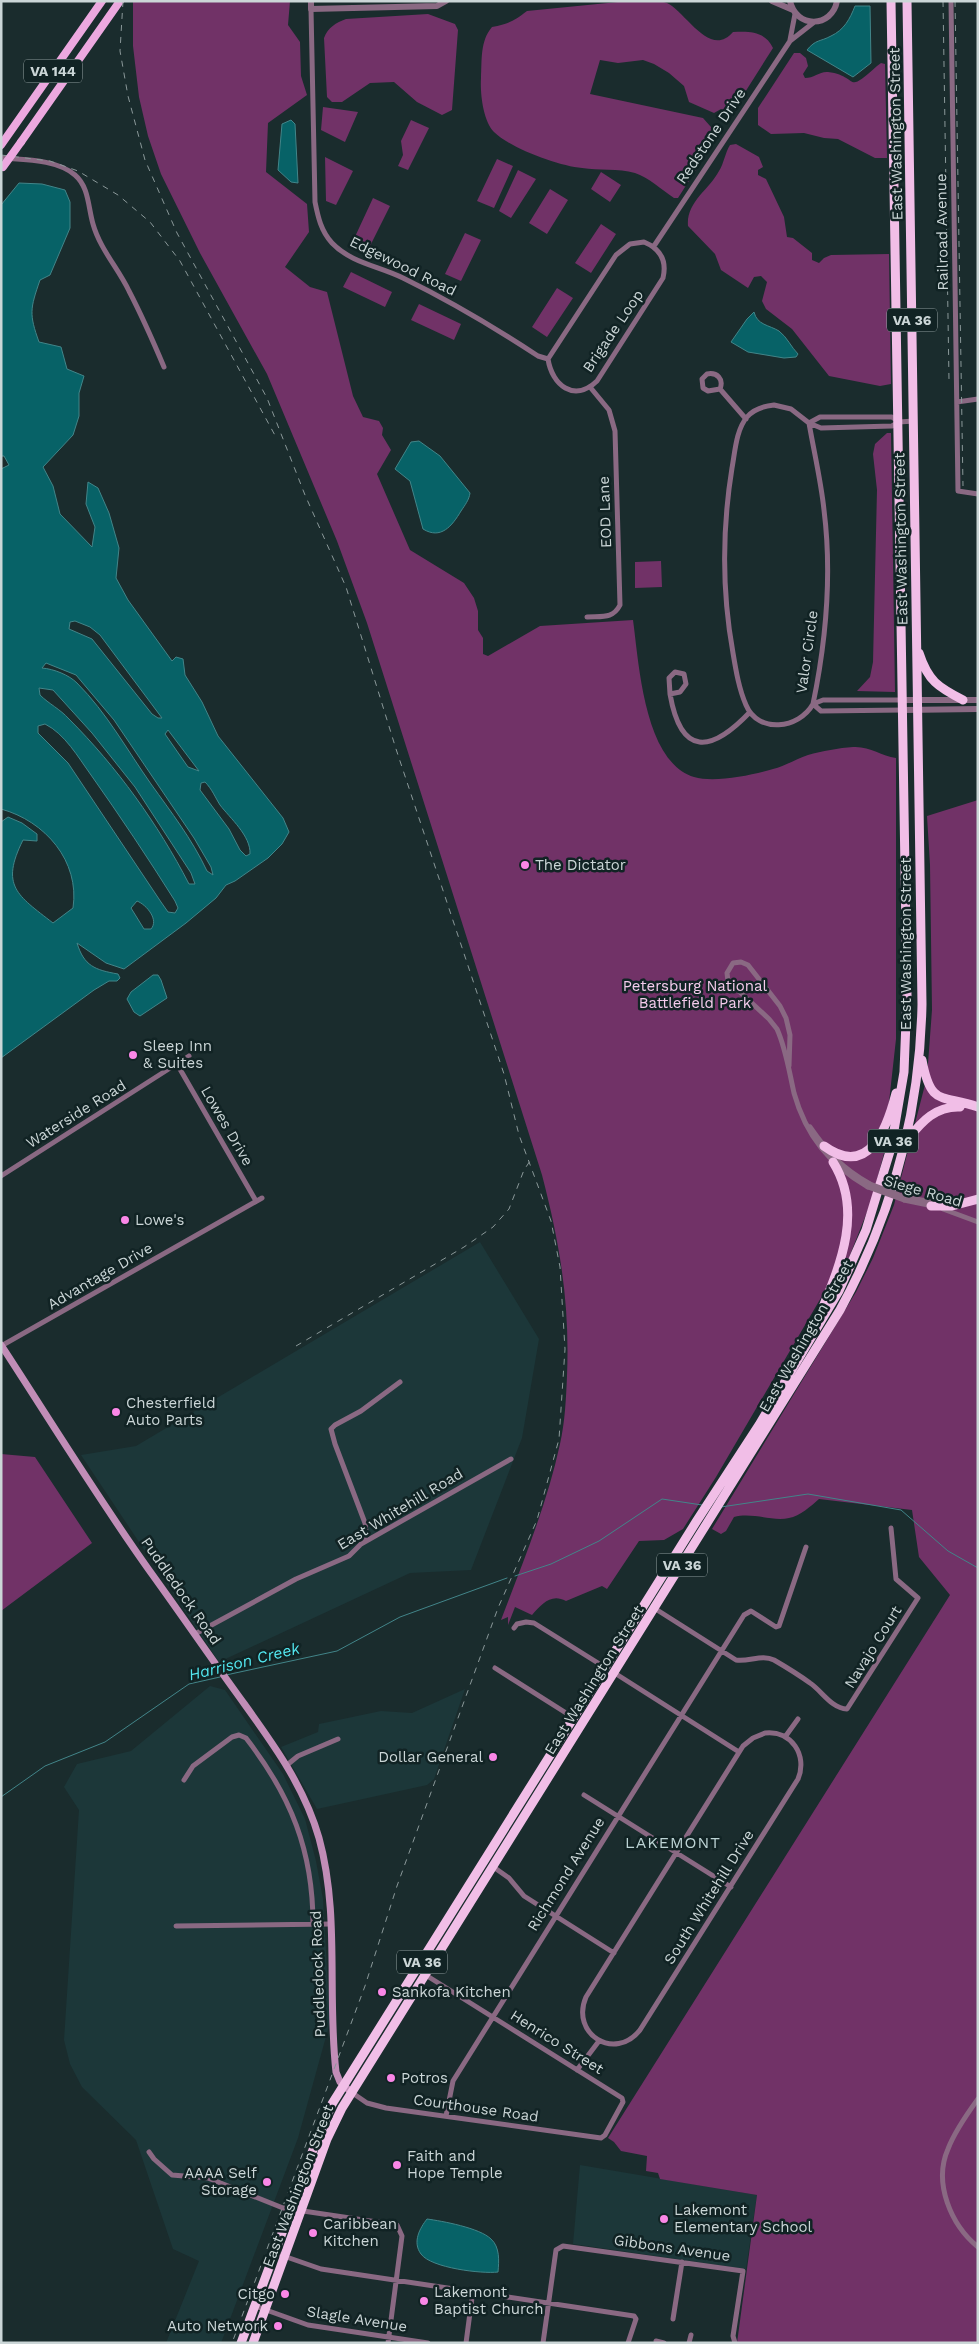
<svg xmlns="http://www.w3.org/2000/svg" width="979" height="2344" viewBox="0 0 979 2344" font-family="'Work Sans',sans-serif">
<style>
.built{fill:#1c3739}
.green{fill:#713267}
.water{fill:#076267;stroke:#428589;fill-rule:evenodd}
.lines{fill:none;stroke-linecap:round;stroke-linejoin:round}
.stream{stroke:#428589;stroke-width:1}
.minor{stroke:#8a6983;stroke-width:5}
.tertiary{stroke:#8a6983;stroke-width:6}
.secondary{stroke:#c18db7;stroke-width:7}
.primary{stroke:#eca8df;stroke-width:8}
.trunk{stroke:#f1bee7;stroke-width:9}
.rail{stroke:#8a9899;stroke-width:1;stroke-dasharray:6 6;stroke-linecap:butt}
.minor-bridge{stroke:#8a6983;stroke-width:5}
.primary-bridge{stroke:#eca8df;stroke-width:8}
.poi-dot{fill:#fa87e7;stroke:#112324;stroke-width:2}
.labels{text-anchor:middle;stroke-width:5;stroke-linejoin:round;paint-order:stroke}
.shield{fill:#112324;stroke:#93a0a1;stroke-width:1}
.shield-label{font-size:14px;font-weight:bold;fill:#cbd6d7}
.street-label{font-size:15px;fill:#cbd6d7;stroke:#112324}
.poi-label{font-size:15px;fill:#cbd6d7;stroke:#112324;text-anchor:start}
.park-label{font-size:15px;fill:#f4cbec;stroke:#112324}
.water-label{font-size:16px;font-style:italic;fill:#53e8f1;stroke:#112324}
.neighbourhood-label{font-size:16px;letter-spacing:1px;fill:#bcd3d4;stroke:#112324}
</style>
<rect width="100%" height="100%" fill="#1a2c2d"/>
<path class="built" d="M480 1242 539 1339 522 1438 471 1570 410 1573 219 1662 81 1455 136 1446Z
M210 1686 225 1690 283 1774 305 1819 316 1861 323 1899 330 2022 298 2138 221 2343H166L199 2261 173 2249 136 2140 82 2087 70 2064 64 2040 79 1810 64 1787 77 1764 131 1751Z
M465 1689 434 1779 427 1785 317 1809 281 1747 318 1732 319 1724 381 1711 412 1713Z
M580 2165 757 2195 746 2269 573 2244Z"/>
<path class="green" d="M133 1H290L288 25 300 42 301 76 307 95 268 123 266 172 307 204 309 232 285 267 310 287 327 292 353 396 363 417 379 421 383 428 382 435 391 450 377 474 410 550 464 583 474 598 478 611V630L483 638V654L488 656 540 626 633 620C639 663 644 762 694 777 715 783 752 775 773 769 785 766 796 759 808 755 822 751 839 748 853 747 870 746 881 756 896 758V1039L889 1102 882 1140 886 1138 887 1142 871 1202 840 1280 829 1284 716 1477 683 1529 664 1540 639 1541 607 1589 602 1586 566 1601C551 1593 542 1604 532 1615L515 1607 508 1625V1617L501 1620C523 1562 547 1504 560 1444 565 1422 566 1399 567 1376 570 1304 560 1244 542 1175L367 623 337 541 267 374 200 253 161 174 148 136 139 97 133 46Z
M628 1C639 1 657 0 667 3 686 12 710 59 733 32 749 31 765 31 773 48L735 108 727 112 721 109 714 113 689 102 684 86 669 73 654 64 643 60 618 63 600 60 590 94 703 118 718 135 678 198H674C662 190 648 177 635 173 618 168 599 171 582 168 559 166 510 148 494 132 483 121 480 93 481 78 482 60 480 41 492 27 508 24 514 21 527 11Z
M428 14 455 24 458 30 452 110 442 115 417 102 394 82 370 83 342 102H332L327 97 324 38C328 27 336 23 346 19Z
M794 53H800L806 58 808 66 803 74 805 78C814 78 820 71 828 72 860 76 844 96 877 66L881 63 885 64 887 158H875L838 139 824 138 804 133 771 134 758 125V108Z
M323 107 358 112 345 142 321 130Z
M411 120 429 128 408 170 398 166 403 155 401 141Z
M736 144 759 157 763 167 758 170V175L766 179 784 217 787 237 793 238 812 253V260L819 263 824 258 831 255 889 254 891 384 880 386 829 376 792 329 766 309 762 301 767 282 761 276 754 277 748 288 721 270 715 254 688 226C686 202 709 190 719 171 724 163 725 153 730 145Z
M325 157 353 171 336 205 326 201Z
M497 159 513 166 494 208 477 201Z
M518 170 536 179 511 218 499 211Z
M601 172 621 185 610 202 591 189Z
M550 189 568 200 547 234 529 223Z
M373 198 390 206 369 248 353 241Z
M601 224 616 234 591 273 575 263Z
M465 233 481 240 461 281 445 274Z
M351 272 392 292 385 307 343 287Z
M557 288 573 298 547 337 532 327Z
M419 304 461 324 454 340 411 320Z
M887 433H891L895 692 857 691 870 677 873 662 877 490 873 454 875 444Z
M661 561 662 587 635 588V562Z
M978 800V2343H737L757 2195 660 2179 658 2173 646 2171 647 2156 621 2151 614 2142 608 2138 950 1595 919 1557 912 1510 819 1499C811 1506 800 1516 789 1518 773 1522 753 1512 734 1517L726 1531 721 1534 712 1529 856 1292 873 1258 894 1205 927 1077 932 1010 930 865 927 816Z
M1 1454 35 1457 92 1543 1 1611Z"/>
<path class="water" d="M855 6H870L871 63 853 77 807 50C816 39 820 42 831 36 844 30 850 19 855 6Z
M291 120 295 124 298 183 291 182 278 170 282 124Z
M19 183 42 184 65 190 70 202V228L50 275 40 280C30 309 29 314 39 342L61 347 67 369 84 376 79 393V416L73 435 43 467 53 486 60 514 92 547 95 527 86 504 88 482 98 488 109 513 119 548 116 578 128 600 172 661 176 657 183 659 185 675 202 702 218 736 283 818 289 832 282 844 268 858 235 881 226 885 216 898 186 923 124 969 106 963 77 943C84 966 95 970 118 974L120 978 117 981H109L94 990 1 1058V822L8 817 22 823 37 834V841L23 840C0 886 17 895 53 923L73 908C80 861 45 821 1 809V469L9 465 4 456H1V205ZM75 621 90 627 100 635 162 718H158L152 714 92 639 69 629 70 622ZM46 663 76 675 114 720 194 838 211 867 213 875 207 871C192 839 171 812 151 784 127 750 107 713 77 683 69 675 54 669 42 668ZM39 688 53 690 92 733 135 787 191 873 195 884H189C158 824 117 767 69 719 60 709 49 704 40 695ZM45 724C65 734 78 757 91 775 120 816 148 858 175 901L178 908 175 913 168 912 161 902 68 763 38 733V726ZM168 730 199 771 188 767 165 734ZM205 782C212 789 215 797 220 805 230 818 251 836 250 854L246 856 240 850 229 829 200 790 201 783ZM137 901C147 905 159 920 151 929H144L131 908Z
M754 312C757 325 769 325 779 331 787 337 791 347 798 354L796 357 784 358 748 352 731 342 747 319Z
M419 441 440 456 470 493C469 500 465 505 461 511 452 526 441 540 423 529L410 481 395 469 411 442Z
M153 975H158L161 980 167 998 140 1016 134 1012 127 999 131 992Z
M427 2219C442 2221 480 2228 491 2239 500 2247 499 2261 498 2272 482 2274 431 2268 421 2254 412 2242 420 2228 427 2219Z"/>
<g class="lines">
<path class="stream" d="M721 1507 808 1494 901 1510 948 1551 978 1568
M515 1576 551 1564 599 1541 662 1499 702 1505
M226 1675 337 1651 400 1617 507 1578
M1 1797 45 1766 105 1742 189 1684 220 1677"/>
<path class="minor" d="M951 1 958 491 978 494
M311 9 315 202C318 217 321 231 332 243 351 263 379 266 403 278 450 301 494 327 538 356L548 359
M790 40 795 14
M1 158C24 160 56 159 75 175 89 187 88 207 93 224 100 249 118 268 129 291 142 316 153 341 164 367
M644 242C661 249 667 261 663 278L597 381C574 403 552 385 548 359L616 255 630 244Z
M654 246 790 41 813 23
M707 374C717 372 724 379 720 389L708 391 703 388 702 379Z
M720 389 746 419
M957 402 978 399
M774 405 791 409 809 423C814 452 821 481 824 510 832 574 826 641 813 704 799 729 758 734 746 705 739 689 736 671 733 653 722 592 722 530 732 468 735 452 736 430 747 417 754 409 764 406 774 405Z
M820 417H892L899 422 892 426 821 428 809 423Z
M899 422 914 421
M587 617C602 616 613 619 620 605L615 431 609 410 590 387
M675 672 684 674 686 684 680 692 670 694 669 678Z
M670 694C681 757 711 753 750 712
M903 700H823L813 704 821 711 903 710
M177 1064 256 1201
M789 1066 790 1035 786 1018 780 1006 748 965 741 962 733 963 727 973 728 981 769 1019 777 1029C786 1049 789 1071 794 1093 806 1136 830 1165 868 1187
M810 1127C828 1153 842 1168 870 1184
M1 1176 189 1056
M905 1197 932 1202
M904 1200 933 1206
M943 1209 978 1222
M1 1346 262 1198
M361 1544 366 1532 365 1523 335 1444 331 1429 335 1425 361 1411 400 1382
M654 1608 736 1660C749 1662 762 1654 774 1660 786 1667 799 1675 810 1683 822 1691 831 1708 847 1709L918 1598 896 1579 891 1528
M514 1628 517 1624 526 1622 534 1623 606 1668
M195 1634 296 1579 349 1556 361 1544 511 1459
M495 1668 574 1718
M613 1672 739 1752
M765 1733C791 1730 808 1755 798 1779L640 2030C615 2062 570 2034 586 1997L743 1746 753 1738Z
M785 1737 798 1719
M287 1765 298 1756 338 1739
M184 1780 193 1766 232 1737 239 1735 246 1738C291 1796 313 1851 313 1924
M584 1795 731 1887
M492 1866 509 1878 524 1896 614 1953
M176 1926 331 1924
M577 2070 599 2041
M351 2092 367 2103 386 2108 601 2138 605 2135 623 2102 622 2098 424 1974
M978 2099C967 2114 955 2131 948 2149 933 2183 951 2225 978 2247
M446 2116 453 2081 744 1615 751 1611 776 1627 779 1626 806 1547
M149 2152 154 2159 172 2175 208 2178 283 2208 397 2225 402 2236 388 2343
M275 2253 321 2269 634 2316 636 2319 628 2343
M255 2306 308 2325 428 2343
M673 2319 682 2262
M656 2341 664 2343
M466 2343 473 2290
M543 2343 556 2250 563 2246 743 2271 733 2336 735 2343
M689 2343 691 2335"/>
<path class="tertiary" d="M311 1V9L437 6 446 1
M772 1 793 10
M790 1C796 29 832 28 837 1
M903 700H978
M903 710 978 709"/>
<path class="secondary" d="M1 1345C50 1420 97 1497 149 1570 178 1610 206 1651 235 1691 268 1737 303 1782 319 1838 340 1914 327 1995 336 2072L340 2082 351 2092"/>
<path class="primary" d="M21 142 120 1
M1 145 102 1"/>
<path class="trunk" d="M919 653C928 681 938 687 963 700
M922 1060C931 1108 942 1094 978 1107
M908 1139C922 1121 936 1106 960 1107
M824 1146C869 1179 887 1128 896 1093
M931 1206H952L978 1199
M818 1319C838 1270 865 1213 833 1162
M241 2343 317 2139 332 2104 696 1522 759 1425 839 1291 866 1230 891 1148 904 1072 907 995 891 1
M253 2343 327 2139 342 2108 840 1310C892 1215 920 1113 922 1004L907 1"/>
<path class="rail" d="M123 1 120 51 128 96 145 160 177 233 267 398 305 495 346 587 396 749 504 1074 519 1135 551 1221 560 1267 565 1349 559 1439 537 1520 498 1608 397 1886 365 1986 232 2343
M943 1 949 380
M955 1 963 486
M1 155 50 161 78 171 118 195 150 222 180 261 277 439
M296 1346 464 1247 493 1227 509 1209 524 1170 530 1161"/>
<path class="minor-bridge" d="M870 1184 905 1197
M868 1187 904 1200"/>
<path class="primary-bridge" d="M3 167 21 142"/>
</g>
<g class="poi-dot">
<circle cx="525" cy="865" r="5"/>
<circle cx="133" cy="1055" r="5"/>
<circle cx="125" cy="1220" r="5"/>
<circle cx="116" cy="1412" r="5"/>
<circle cx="493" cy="1757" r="5"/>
<circle cx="382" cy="1992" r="5"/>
<circle cx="391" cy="2078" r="5"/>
<circle cx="397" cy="2165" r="5"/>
<circle cx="267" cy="2182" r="5"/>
<circle cx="664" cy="2219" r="5"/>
<circle cx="313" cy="2233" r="5"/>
<circle cx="285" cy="2294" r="5"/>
<circle cx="424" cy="2301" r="5"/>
<circle cx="278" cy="2326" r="5"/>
</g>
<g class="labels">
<g class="shield">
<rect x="24" y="59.5" width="58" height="23" rx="4"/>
<rect x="887" y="308.5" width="50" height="23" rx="4"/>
<rect x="868" y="1129.5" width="50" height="23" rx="4"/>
<rect x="657" y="1553.5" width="50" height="23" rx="4"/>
<rect x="397" y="1950.5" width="50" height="23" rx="4"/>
</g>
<g class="shield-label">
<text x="53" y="76">VA 144</text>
<text x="912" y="325">VA 36</text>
<text x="893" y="1146">VA 36</text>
<text x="682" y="1570">VA 36</text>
<text x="422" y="1967">VA 36</text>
</g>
<g class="street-label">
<text transform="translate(896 134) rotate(-91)" y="5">East Washington Street</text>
<text transform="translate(711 136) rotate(-56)" y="5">Redstone Drive</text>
<text transform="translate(942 232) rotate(-91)" y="5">Railroad Avenue</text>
<text transform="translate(403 266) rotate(26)" y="5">Edgewood Road</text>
<text transform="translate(613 331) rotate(-56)" y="5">Brigade Loop</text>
<text transform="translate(605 512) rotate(-92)" y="5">EOD Lane</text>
<text transform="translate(901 539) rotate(-91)" y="5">East Washington Street</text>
<text transform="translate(807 652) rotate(-82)" y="5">Valor Circle</text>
<text transform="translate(906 944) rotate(-90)" y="5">East Washington Street</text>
<text transform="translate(76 1114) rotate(-32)" y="5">Waterside Road</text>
<text transform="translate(227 1126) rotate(60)" y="5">Lowes Drive</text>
<text transform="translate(923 1191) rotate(16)" y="5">Siege Road</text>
<text transform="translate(100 1276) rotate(-30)" y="5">Advantage Drive</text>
<text transform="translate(806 1336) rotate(-60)" y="5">East Washington Street</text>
<text transform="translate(400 1509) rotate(-31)" y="5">East Whitehill Road</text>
<text transform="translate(181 1591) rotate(55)" y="5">Puddledock Road</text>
<text transform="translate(873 1647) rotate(-58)" y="5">Navajo Court</text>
<text transform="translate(594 1680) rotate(-58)" y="5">East Washington Street</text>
<text transform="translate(566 1874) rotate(-58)" y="5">Richmond Avenue</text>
<text transform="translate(709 1897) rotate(-58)" y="5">South Whitehill Drive</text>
<text transform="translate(318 1974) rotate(-92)" y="5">Puddledock Road</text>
<text transform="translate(557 2042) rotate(32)" y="5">Henrico Street</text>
<text transform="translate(476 2108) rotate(8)" y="5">Courthouse Road</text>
<text transform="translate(298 2186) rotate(-69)" y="5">East Washington Street</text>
<text transform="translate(672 2248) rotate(8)" y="5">Gibbons Avenue</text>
<text transform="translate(357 2319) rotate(9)" y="5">Slagle Avenue</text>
</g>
<g class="poi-label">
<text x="535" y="870">The Dictator</text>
<text x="143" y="1051">Sleep Inn<tspan x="143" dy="17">&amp; Suites</tspan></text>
<text x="135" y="1225">Lowe's</text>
<text x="126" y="1408">Chesterfield<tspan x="126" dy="17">Auto Parts</tspan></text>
<text x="483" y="1762" text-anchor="end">Dollar General</text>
<text x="392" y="1997">Sankofa Kitchen</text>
<text x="401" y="2083">Potros</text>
<text x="407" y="2161">Faith and<tspan x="407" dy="17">Hope Temple</tspan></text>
<text x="257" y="2178" text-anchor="end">AAAA Self<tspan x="257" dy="17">Storage</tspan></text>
<text x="674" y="2215">Lakemont<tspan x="674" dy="17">Elementary School</tspan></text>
<text x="323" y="2229">Caribbean<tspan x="323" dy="17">Kitchen</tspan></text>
<text x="434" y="2297">Lakemont<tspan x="434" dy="17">Baptist Church</tspan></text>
<text x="275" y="2299" text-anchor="end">Citgo</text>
<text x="268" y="2331" text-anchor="end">Auto Network</text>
</g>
<g class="park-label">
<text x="695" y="991">Petersburg National<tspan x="695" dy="17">Battlefield Park</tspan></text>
</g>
<g class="water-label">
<text transform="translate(244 1661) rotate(-14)" y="6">Harrison Creek</text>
</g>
<g class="neighbourhood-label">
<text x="673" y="1848">LAKEMONT</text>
</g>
</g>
<rect width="979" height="2344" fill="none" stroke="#cbd6d7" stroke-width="5"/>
</svg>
